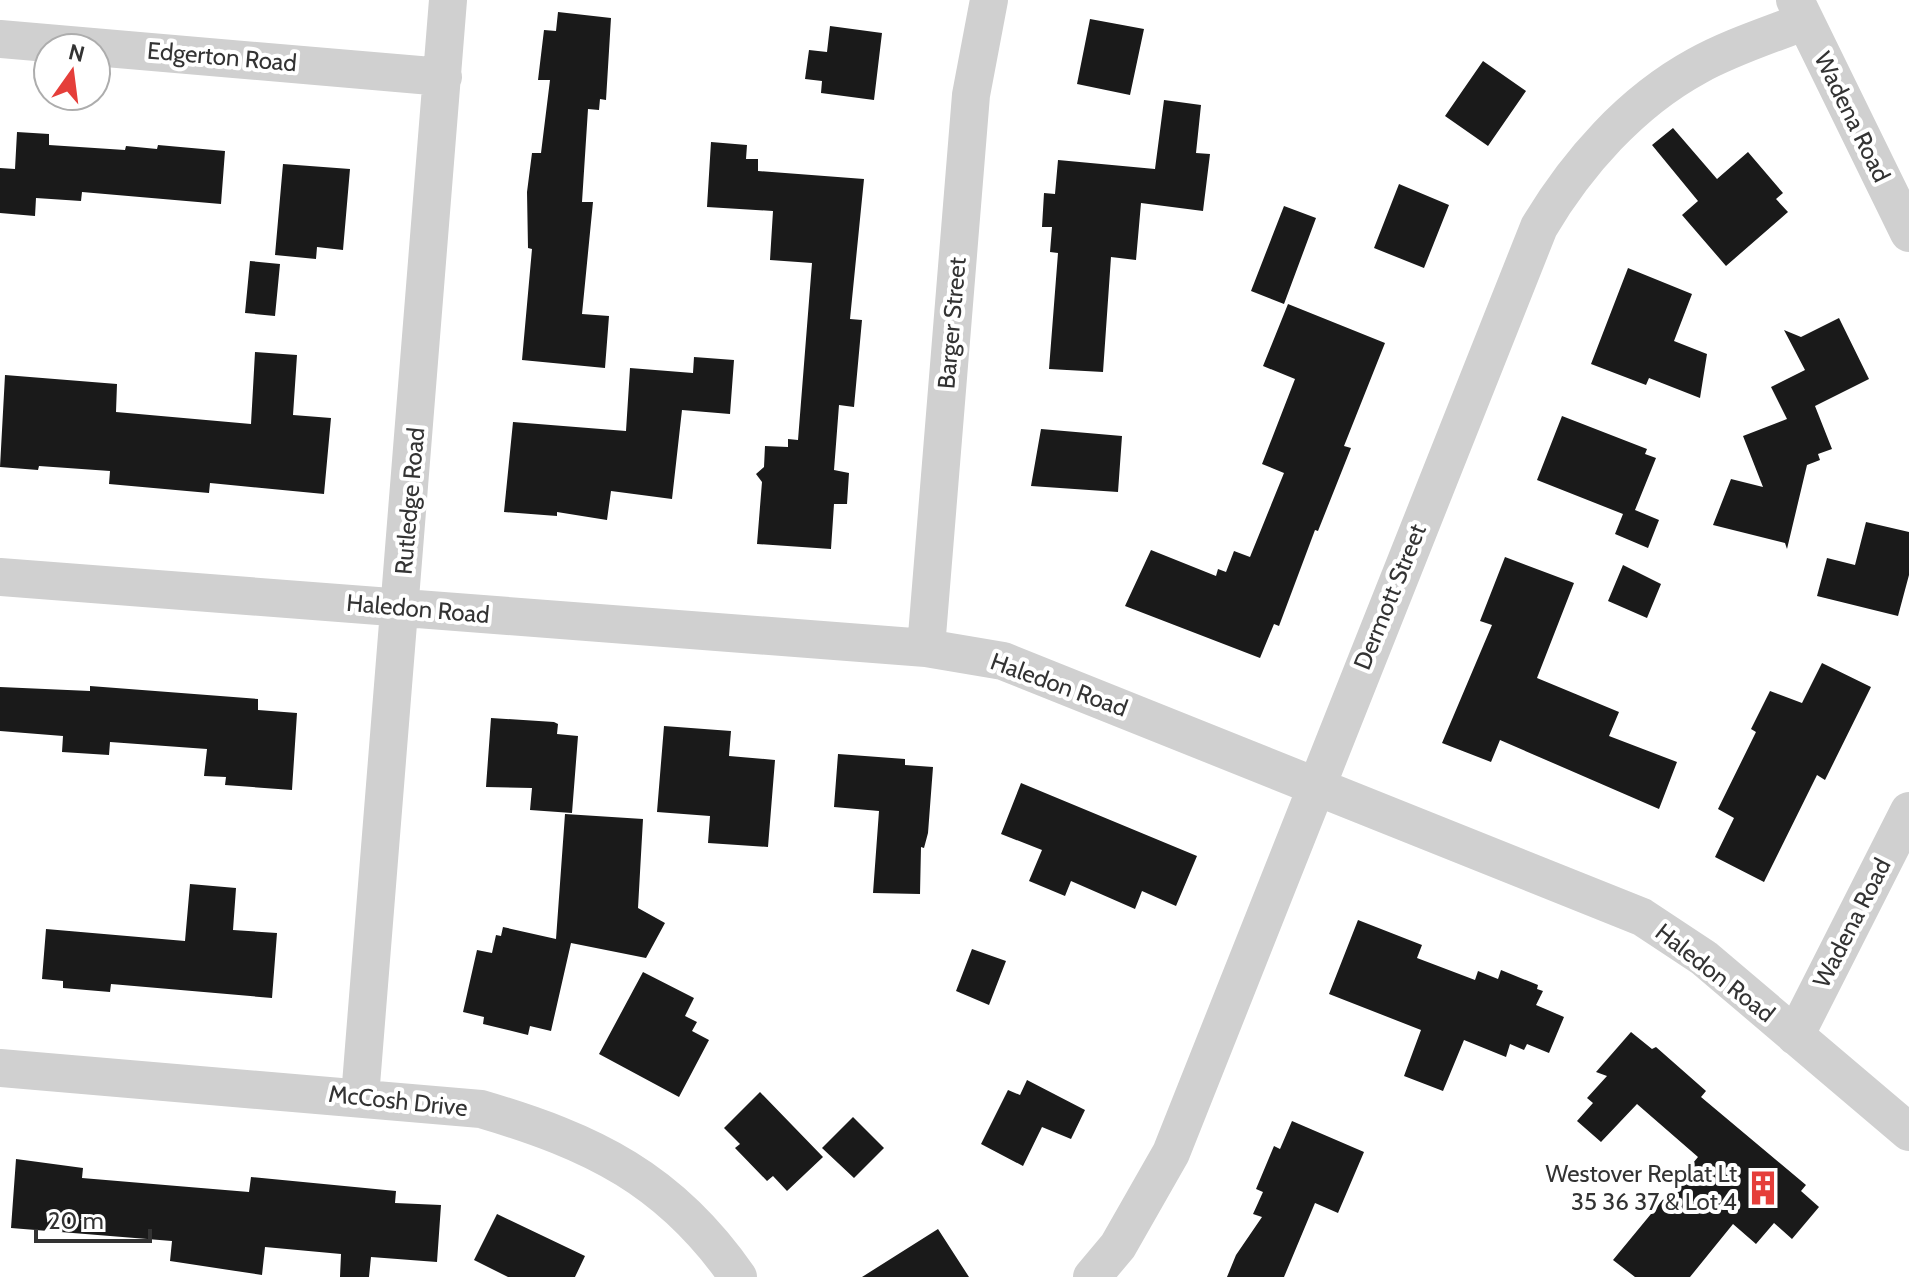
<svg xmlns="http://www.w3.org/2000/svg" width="1909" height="1277" viewBox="0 0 1909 1277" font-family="Cabin,sans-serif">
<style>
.building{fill:#1a1a1a}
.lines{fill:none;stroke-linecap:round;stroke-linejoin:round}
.street{stroke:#d0d0d0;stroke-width:38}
.labels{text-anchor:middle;stroke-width:8;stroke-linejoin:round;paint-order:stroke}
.street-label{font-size:24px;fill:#333;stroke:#fff}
.poi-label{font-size:24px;fill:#333;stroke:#fff;text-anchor:end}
</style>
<rect width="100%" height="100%" fill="#fff"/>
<path class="building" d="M558 12 611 18 606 100 600 99 599 110 588 109 582 202H593L582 314 609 316 605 368 522 360 532 249 528 248 527 192 532 153H541L550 80H538L544 30 556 31Z
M1090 19 1144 29 1130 95 1077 84Z
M830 26 882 33 874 100 821 93 822 81 805 79 809 50 827 52Z
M1483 61 1526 91 1488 146 1445 116Z
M1164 100 1201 105 1196 153 1210 154 1203 211 1141 203 1136 260 1111 257 1103 372 1049 369 1058 253 1050 252 1052 227H1042L1044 193 1055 194 1058 160 1155 169Z
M1673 128 1717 179 1748 152 1783 193 1776 199 1788 212 1726 266 1682 215 1698 201 1652 145Z
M17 132 49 134V145L125 150 126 146 157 149 158 145 225 151 221 204 82 192 81 201 36 198 35 216 0 213V168L15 169Z
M711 142 747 145 746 159H758V171L864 179 850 319 862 320 854 407 839 405 834 470 849 473 847 504H834L831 549 757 544 762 482 756 474 764 467 765 446 788 447V439L798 440 812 263 770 260 773 211 707 207Z
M283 164 350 169 343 250 317 247 316 259 275 255Z
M1399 184 1449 205 1424 268 1374 248Z
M1284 206 1316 218 1284 304 1251 291Z
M250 261 280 264 275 316 245 313Z
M1628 268 1692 294 1674 341 1707 354 1700 398 1649 378 1646 385 1591 364Z
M1288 304 1385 343 1344 446 1351 448 1318 531 1315 530 1279 626 1274 624 1260 658 1125 606 1151 550 1216 576 1218 569 1226 572 1234 551 1250 557 1284 473 1262 464 1295 379 1263 366Z
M1839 318 1869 379 1815 406 1832 449 1818 454 1820 460 1807 465 1787 549 1785 543 1713 525 1731 479 1763 487 1743 436 1787 419 1771 387 1805 370 1784 330 1801 337Z
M255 352 297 355 293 415 331 418 324 494 210 483 209 493 109 484 110 471 39 466 38 470 0 467 5 375 117 384 116 412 251 424Z
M694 357 734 360 730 414 682 410 672 499 611 491 607 520 557 512V516L504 512 513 422 626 431 630 368 693 373Z
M1562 416 1647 449 1645 454 1656 458 1635 510 1659 520 1648 548 1615 534 1623 514 1537 480Z
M1041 429 1122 436 1118 492 1031 486Z
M1866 522 1909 532V575L1898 616 1817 596 1827 558 1855 565Z
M1505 557 1574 583 1537 678 1619 712 1609 736 1677 762 1659 809 1500 740 1491 762 1442 743 1492 625 1480 621Z
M1623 565 1661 584 1647 618 1608 601Z
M1822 663 1871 687 1825 780 1817 775 1764 882 1715 857 1734 818 1718 809 1756 732 1751 729 1770 691 1802 703Z
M90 686 258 699V710L297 713 292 790 225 785 226 777 204 776 207 749 110 742 109 755 62 752 63 736 0 731V687L90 691Z
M491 718 554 722 558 724 557 734 578 736 572 813 530 810 532 788 486 787Z
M664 726 731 731 729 756 775 760 768 847 708 843 710 816 657 812Z
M838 754 905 759V765L933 767 928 833 924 848 921 847 920 894 873 893 879 811 834 807Z
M1021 783 1197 856 1176 906 1142 891 1135 909 1071 881 1065 896 1029 881 1042 850 1001 834Z
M565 814 643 819 638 908 665 923 646 958 571 943 551 1031 530 1026 528 1035 483 1024 484 1017 463 1012 477 950 492 953 496 935 501 936 503 927 556 939Z
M190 884 236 888 233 930 277 933 272 998 111 984 110 992 63 988V981L42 979 46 929 185 941Z
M1358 920 1422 945 1417 958 1475 980 1478 971 1498 979 1501 970 1538 985 1537 989 1543 991 1536 1005 1564 1017 1549 1053 1527 1044 1524 1050 1510 1044 1506 1057 1464 1040 1443 1091 1404 1076 1421 1030 1329 994Z
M972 949 1006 961 989 1005 956 991Z
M643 972 694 998 685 1016 697 1022 692 1031 709 1040 679 1097 599 1054Z
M1631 1032 1652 1049 1656 1047 1706 1091 1701 1097 1806 1185 1801 1191 1819 1207 1792 1239 1774 1223 1756 1244 1733 1224 1690 1277H1635L1613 1260 1698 1157 1637 1104 1601 1142 1577 1121 1593 1103 1587 1098 1607 1076 1596 1072Z
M1027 1080 1085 1110 1071 1139 1042 1127 1023 1166 981 1144 1008 1090 1020 1095Z
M760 1092 823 1157 787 1191 773 1176 767 1181 735 1148 740 1144 724 1128Z
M853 1117 884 1148 854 1178 822 1148Z
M1292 1121 1364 1152 1338 1213 1315 1203 1284 1277H1227L1236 1255 1262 1217 1253 1214 1263 1192 1256 1189 1274 1146 1280 1149Z
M16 1159 83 1168 82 1178 177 1186 249 1192 251 1177 396 1191 395 1203 441 1205 437 1262 371 1257 369 1277H340L341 1254 265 1247 262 1275 170 1261 172 1241 11 1228Z
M497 1214 585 1256 575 1277H508L474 1260Z
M938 1229 969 1277H862Z"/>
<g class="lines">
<path class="street" d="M1795 0 1909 233
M0 39 443 77
M0 577 926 648 1003 661 1642 917 1704 958 1909 1132
M926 648 971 95 989 0
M1795 1036 1909 811
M0 1068 481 1109C593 1142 670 1179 738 1277
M360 1097 448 0
M1092 1277 1118 1246 1171 1153 1539 227C1577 163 1631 102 1697 66 1731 47 1770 35 1805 21"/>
</g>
<defs>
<g id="building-bare" transform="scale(2.76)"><path d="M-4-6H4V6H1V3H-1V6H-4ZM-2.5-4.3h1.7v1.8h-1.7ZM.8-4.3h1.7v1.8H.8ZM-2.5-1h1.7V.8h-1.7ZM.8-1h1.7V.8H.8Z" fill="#e53e3a" stroke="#fff" stroke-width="2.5" paint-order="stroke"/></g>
</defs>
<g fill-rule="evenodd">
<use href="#building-bare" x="1763" y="1188"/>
</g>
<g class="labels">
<g class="street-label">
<text transform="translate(222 57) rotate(5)" y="8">Edgerton Road</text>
<text transform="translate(1852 117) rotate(64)" y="8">Wadena Road</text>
<text transform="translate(952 323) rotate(-85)" y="8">Barger Street</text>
<text transform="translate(410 501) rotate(-85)" y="8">Rutledge Road</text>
<text transform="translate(1390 597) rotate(-68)" y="8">Dermott Street</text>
<text transform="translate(418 609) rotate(5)" y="8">Haledon Road</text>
<text transform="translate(1059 685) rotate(20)" y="8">Haledon Road</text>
<text transform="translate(1852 923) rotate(-63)" y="8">Wadena Road</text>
<text transform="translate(1715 973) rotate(38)" y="8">Haledon Road</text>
<text transform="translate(398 1101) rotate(6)" y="8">McCosh Drive</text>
</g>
<g class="poi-label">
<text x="1737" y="1182">Westover Replat Lt<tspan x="1737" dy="28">35 36 37 &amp; Lot 4</tspan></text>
</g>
</g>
<g transform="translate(72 72) rotate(14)"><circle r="38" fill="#ffffff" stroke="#adadad" stroke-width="2"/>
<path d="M0-6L14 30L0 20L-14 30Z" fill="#e53e3a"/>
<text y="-12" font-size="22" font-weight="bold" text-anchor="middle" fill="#333333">N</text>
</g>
<path d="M36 1229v12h114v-12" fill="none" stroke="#333333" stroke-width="4"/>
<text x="48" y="1229" font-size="24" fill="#333333" stroke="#ffffff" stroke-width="6" paint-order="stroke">20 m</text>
</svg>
